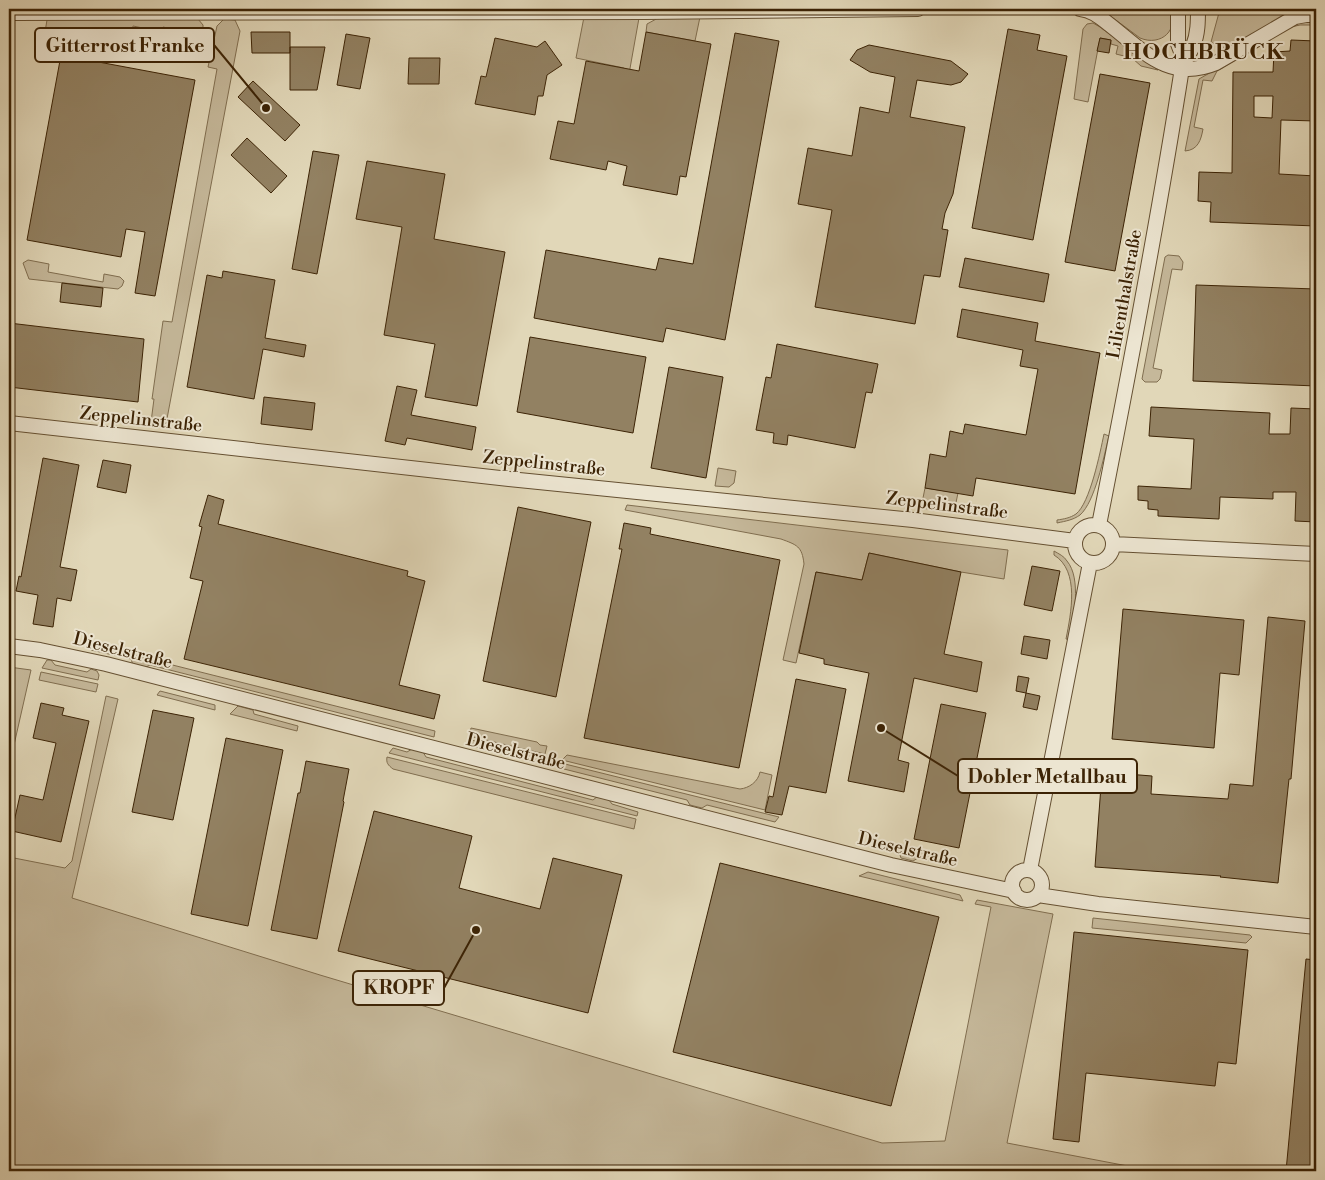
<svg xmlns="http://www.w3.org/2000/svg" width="1325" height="1180" viewBox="0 0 1325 1180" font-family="'Libre Bodoni',serif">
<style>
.green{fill:#c5b89a;stroke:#806e50}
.building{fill:#928162;stroke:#3c2305;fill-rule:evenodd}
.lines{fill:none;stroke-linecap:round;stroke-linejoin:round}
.minor-casing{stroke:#655032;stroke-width:16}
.minor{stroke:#ece5d1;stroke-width:14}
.labels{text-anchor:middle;stroke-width:4;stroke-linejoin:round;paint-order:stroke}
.street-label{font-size:18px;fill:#3c2305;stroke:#ece5d1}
.district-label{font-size:22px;font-weight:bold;letter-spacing:1px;fill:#3c2305;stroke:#ece5d1}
.leader{fill:none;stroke:#3c2305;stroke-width:2}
.callout-dot{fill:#3c2305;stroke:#ece5d1;stroke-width:2}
.callout{fill:#ece5d1;stroke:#3c2305;stroke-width:2}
.callout-label{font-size:19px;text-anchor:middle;font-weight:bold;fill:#3c2305}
</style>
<rect width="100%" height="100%" fill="#e1d7b8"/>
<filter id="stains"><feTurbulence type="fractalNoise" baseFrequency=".004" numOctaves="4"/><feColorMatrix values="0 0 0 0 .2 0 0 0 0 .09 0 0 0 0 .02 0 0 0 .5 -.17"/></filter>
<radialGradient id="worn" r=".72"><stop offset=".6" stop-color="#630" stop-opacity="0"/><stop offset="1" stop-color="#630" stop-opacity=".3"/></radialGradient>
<path class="green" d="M1101 9H1168C1181 29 1161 47 1140 38Z
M1220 9H1316L1230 47 1222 48 1211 42Z
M584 17 639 18 629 74 624 68 576 58Z
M700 17 695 41 646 32 647 24 658 18Z
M198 19 203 25V31L193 29 192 33 163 27 162 32 133 26 130 45 93 38 91 46 77 44 78 35 55 31 53 39 44 38 47 20Z
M224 19 235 20 240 31 166 424 151 422 154 399H152L163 321 172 322 217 69 208 67 217 26Z
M1316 20V25H1300L1291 27 1217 71 1212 81 1203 80 1194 127 1203 129C1201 140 1198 150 1185 151L1199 79 1294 25 1304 21Z
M1093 23 1100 27 1158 70 1141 66 1132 58 1116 54 1118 46 1111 44V40L1100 38 1088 102 1074 99 1083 29 1087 24Z
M1168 255 1179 256 1183 262 1182 270 1172 269 1153 368 1162 370 1160 379 1157 382H1145L1142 379 1165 257Z
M28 260 49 264 48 272 103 282 104 274 120 277 124 281 122 286 118 289 29 279 23 263Z
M1104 434 1109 436C1104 456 1095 502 1080 515 1073 520 1066 521 1057 523V520C1064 519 1070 518 1076 514 1090 503 1100 453 1104 434Z
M718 468 736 471 734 483 729 487 715 486Z
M925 488 958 493 954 512 921 508Z
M627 505 1008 550 1004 579 961 572 869 553 862 580 816 572 796 663 783 660 804 564C802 546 797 545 781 539L625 510Z
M1054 551C1059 554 1064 556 1067 561 1082 579 1073 618 1071 640L1066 639C1071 613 1080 571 1054 555Z
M89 644 435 731 434 737 150 665 144 668 133 665 131 659 91 650Z
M47 660H51L55 665 87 672 91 669 97 671 99 675 98 680 42 668Z
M9 667 31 670 9 767Z
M41 672 98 684 96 692 39 680Z
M160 691 215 705V710L157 695Z
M106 696 118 699 72 898 320 975 882 1143 945 1141 991 907 975 904 977 900 1053 914 1007 1143 1154 1171H9V857L65 868 72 861Z
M238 706 253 710 254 714 298 726 297 731 230 714Z
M471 728 537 742 540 745 547 746 545 754 469 736Z
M471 740 544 757 538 762 472 746Z
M393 748 407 752 412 749 423 752 426 757 593 800 598 796 609 800 612 804 638 812 637 816 389 753Z
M567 755 740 789C749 788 758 782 760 772L772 775 765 810 562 760Z
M387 757 636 819 634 829 393 769C388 765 386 763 387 757Z
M561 763 779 817 775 822 707 805 702 808 690 805 687 800 564 769Z
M897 847 953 860 950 865 918 858 913 861 901 858Z
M868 872 960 895 963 901 859 876Z
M1093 918 1250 935 1252 937 1246 943 1092 928Z"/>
<path class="building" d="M1008 29 1040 35 1037 50 1067 56 1033 240 972 228Z
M251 32H290V53H252Z
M646 32 711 44 686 177 680 176 677 195 623 185 627 166 608 161 606 170 550 159 558 121 574 124 586 61 639 71Z
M735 33 779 41 725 340 666 328 663 342 534 318 546 250 656 270 659 258 693 264Z
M346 34 370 38 360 89 337 85Z
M495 38 537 47 545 41 562 65 547 75 543 96H538L535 115 475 104 481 76 486 77Z
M1100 38 1111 40 1109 53 1097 51Z
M1291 40 1316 41V121L1281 120 1279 174 1316 176V226L1210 222 1211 202 1198 201 1199 172 1232 173 1233 72H1273L1274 52 1290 51ZM1254 96H1273L1272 118 1254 117Z
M869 45 951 61 968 74 961 82 951 85 917 80 910 117 965 127 953 194 945 213 942 229 948 230 940 277 924 275 915 324 815 307 832 210 798 204 808 148 852 156 860 107 889 113 895 77 870 72 850 60 857 50Z
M290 47H325L317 90H290Z
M61 55 195 80 155 296 135 293 145 232 126 229 121 257 27 240Z
M409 58H440L439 84H408Z
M1100 74 1150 83 1115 271 1065 262Z
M253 81 300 125 285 141 238 97Z
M247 138 287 176 271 193 231 155Z
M313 151 339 155 317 274 292 269Z
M367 161 445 174 434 239 505 252 477 406 425 397 435 344 384 335 402 227 356 219Z
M965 258 1049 274 1044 302 959 287Z
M223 271 275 280 265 338 306 345 304 357 263 349 254 399 187 387 207 275 222 278Z
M62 283 103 288 101 307 60 302Z
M1196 285 1316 289V386L1193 381Z
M962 309 1038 323 1035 341 1100 353 1075 494 976 478 973 496 925 488 930 454 946 457 950 431 963 434 965 424 1026 435 1038 369 1020 366 1023 350 957 337Z
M9 323 144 339 138 402 9 387Z
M530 337 646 357 633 433 517 412Z
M777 344 878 364 872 393 866 392 855 448 788 435 787 445 773 443 774 433 756 430 766 377 771 378Z
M669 367 723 377 706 478 651 468Z
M397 386 417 390 411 415 476 427 472 450 407 438 405 445 385 441Z
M264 397 315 403 312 430 261 424Z
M1151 407 1270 413 1269 434H1290L1291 408 1316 409V522L1295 521 1296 492H1273V499L1220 497 1219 519 1158 516V510L1148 509V501L1138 500V486L1191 489 1194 439 1149 436Z
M43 458 79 465 60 567 77 570 71 601 57 598 53 627 33 624 38 595 16 591 19 576 21 577Z
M103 460 131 465 126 493 97 487Z
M208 495 224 500 218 524 408 571 407 576 425 581 399 685 440 695 434 719 184 659 203 581 190 578 202 527 199 526Z
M518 507 591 522 556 697 483 681Z
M624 523 651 528 650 534 780 560 739 768 584 738 622 549H619Z
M869 553 961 572 944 654 982 662 977 692 914 678 898 760 909 763 904 792 848 781 869 673 824 664V659L799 653 816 572 862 580Z
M1032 566 1060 571 1052 611 1024 605Z
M1123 609 1244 620 1239 675 1220 673 1214 748 1112 739Z
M1268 617 1305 621 1291 779H1289L1278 883 1220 877 1221 876 1095 867 1102 772 1152 776 1151 794 1228 799 1230 784 1253 786Z
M1024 636 1050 640 1047 659 1021 654Z
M1018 676 1029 678 1026 693 1016 691Z
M796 679 846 689 826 793 789 786 782 815 765 812 769 796 773 797Z
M1026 693 1040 696 1037 710 1023 707Z
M41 703 64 708 62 715 89 721 61 842 12 831 20 795 43 800 56 743 33 738Z
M941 704 986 713 959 848 914 839Z
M153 710 194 718 173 820 132 812Z
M226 738 283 750 248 926 191 914Z
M306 761 349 769 343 801 344 802 317 939 271 930 298 793H300Z
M374 811 472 836 459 888 540 909 553 858 622 875 588 1013 338 951Z
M720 863 939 917 891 1106 673 1052Z
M1074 932 1248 950 1236 1064 1218 1062 1215 1086 1086 1073 1079 1142 1053 1139Z
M1306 959 1316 960V1171H1286Z"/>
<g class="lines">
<g class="minor-casing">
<path id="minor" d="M1080 9C1092 10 1101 18 1110 25 1144 52 1170 82 1216 63L1295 17 1306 15H1316
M9 13 645 12 918 9
M1182 68C1185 59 1190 53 1193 46 1198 34 1198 21 1198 9
M9 423 509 479 913 520 1075 541
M1075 544a19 19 0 1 1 38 0a19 19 0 1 1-38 0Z
M1099 525C1129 373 1158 221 1182 68L1183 57 1178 44V9
M1113 544 1316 554
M9 646 40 650 106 664 891 865 1014 891
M1012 885a15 15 0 1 1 30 0a15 15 0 1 1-30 0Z
M1030 870 1090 563
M1038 895 1098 904 1316 927"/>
</g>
<use href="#minor" class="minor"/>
</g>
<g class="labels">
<g class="street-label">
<text transform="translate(1124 294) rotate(-80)" y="6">Lilienthalstraße</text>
<text transform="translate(141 419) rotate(6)" y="6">Zeppelinstraße</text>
<text transform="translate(544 463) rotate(6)" y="6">Zeppelinstraße</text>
<text transform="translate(947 505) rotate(7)" y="6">Zeppelinstraße</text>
<text transform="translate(123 650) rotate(14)" y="6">Dieselstraße</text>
<text transform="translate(516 751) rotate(14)" y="6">Dieselstraße</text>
<text transform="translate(908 849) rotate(13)" y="6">Dieselstraße</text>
</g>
<g class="district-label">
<text x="1204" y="59">HOCHBRÜCK</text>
</g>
</g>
<path class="leader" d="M266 108L214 45M881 728L958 776M476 930L444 988"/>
<g class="callout-dot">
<circle cx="266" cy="108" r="5"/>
<circle cx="881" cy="728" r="5"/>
<circle cx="476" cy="930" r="5"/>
</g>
<g class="callout">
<rect x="35" y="28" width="179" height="34" rx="5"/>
<rect x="958" y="759" width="179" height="34" rx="5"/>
<rect x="353" y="971" width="91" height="34" rx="5"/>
</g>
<g class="callout-label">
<text x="125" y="52">Gitterrost Franke</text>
<text x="1047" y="783">Dobler Metallbau</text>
<text x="399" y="994">KROPF</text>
</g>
<rect width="1325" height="1180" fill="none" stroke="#e1d7b8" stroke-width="30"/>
<rect x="10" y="10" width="1305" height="1160" fill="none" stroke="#3c2305" stroke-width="2.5"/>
<rect x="15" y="15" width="1295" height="1150" fill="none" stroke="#3c2305"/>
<rect width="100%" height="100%" filter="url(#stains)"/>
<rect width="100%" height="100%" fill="url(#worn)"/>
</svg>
